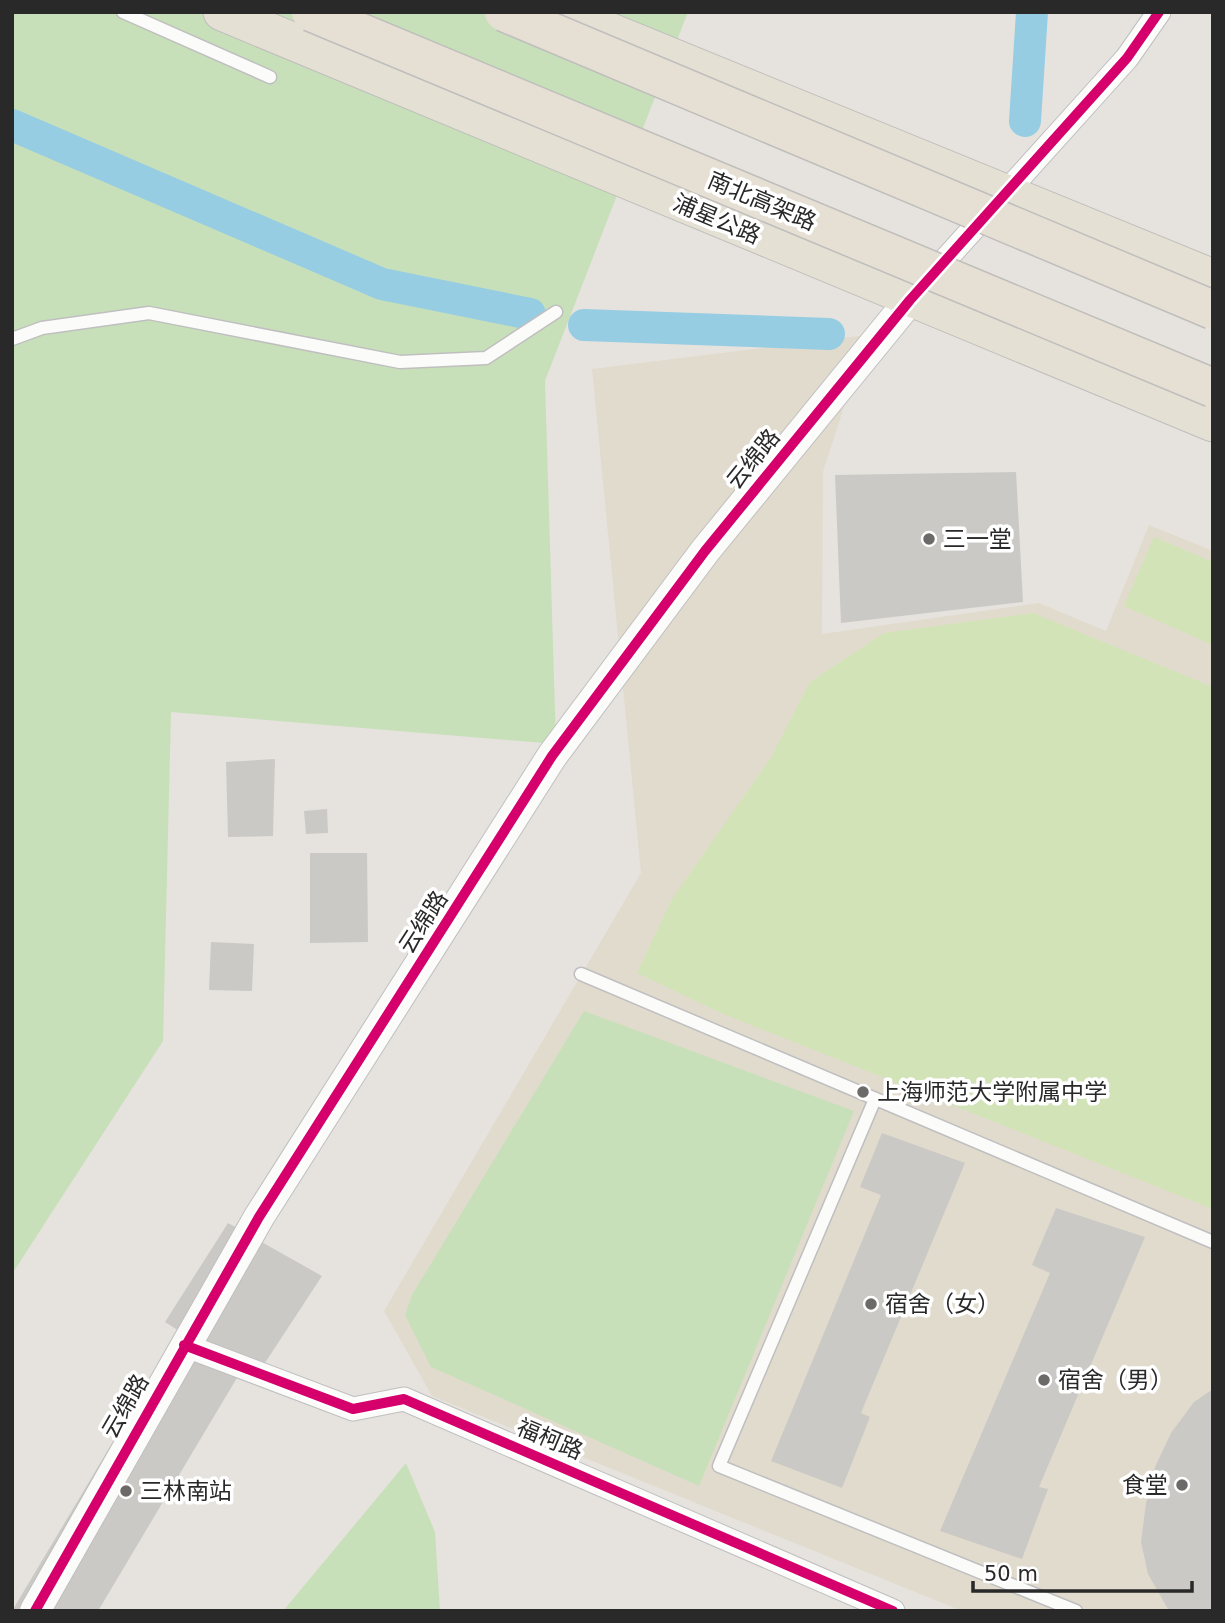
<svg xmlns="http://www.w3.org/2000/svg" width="1225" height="1623" viewBox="0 0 1225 1623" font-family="'DejaVu Sans','Noto Sans SC',sans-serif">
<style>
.education{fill:#e1dbcd}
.green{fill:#c8e0b9}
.pitch{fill:#d2e4b7}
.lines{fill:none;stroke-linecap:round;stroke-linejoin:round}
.canal{stroke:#97cde3;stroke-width:32}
.building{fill:#cbc9c5}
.service-casing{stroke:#c0bfc0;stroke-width:15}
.minor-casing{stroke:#c0bfc0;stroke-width:25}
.tertiary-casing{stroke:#c0bfc0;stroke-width:32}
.primary-casing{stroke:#bfbebc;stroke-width:39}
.service{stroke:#fbfbfa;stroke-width:12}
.minor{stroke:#fbfbfa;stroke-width:23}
.tertiary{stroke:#fbfbfa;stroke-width:30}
.primary{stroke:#e4e1d4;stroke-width:37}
.trunk-bridge-casing{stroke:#bfbebc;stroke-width:41;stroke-linecap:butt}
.trunk-bridge{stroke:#e6dfd4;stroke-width:38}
.cycleway-casing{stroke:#fff;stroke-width:15}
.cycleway{stroke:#d6006c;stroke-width:10}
.poi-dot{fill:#6b6a68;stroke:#fff;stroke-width:2.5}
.labels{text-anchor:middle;stroke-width:7;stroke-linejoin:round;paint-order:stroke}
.street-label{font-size:23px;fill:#292929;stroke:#fff}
.poi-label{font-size:23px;fill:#292929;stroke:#fff;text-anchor:start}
</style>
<rect width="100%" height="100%" fill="#e6e3de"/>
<path class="education" d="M867 335 823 472 822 634 1039 603 1106 631 1149 525 1213 551V1611H962L432 1396 384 1311 641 873 592 369Z"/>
<path class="green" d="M12 12H688L545 381 556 744 171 712 163 1041 12 1274Z
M584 1011 854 1111 699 1486 431 1367 405 1315 412 1295Z
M406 1463 435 1532 440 1611H283Z"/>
<path class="pitch" d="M1154 537 1213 562V645L1124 606Z
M1033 613 1213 687V1209L721 1013 637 973 672 899 770 759 810 682 884 633Z"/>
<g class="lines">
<path class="canal" d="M1025 121 1032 12
M12 125 382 284 530 314
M584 325 829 334"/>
</g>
<path class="building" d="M1016 472 1023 602 841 623 835 475Z
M275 759 273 836 228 837 226 762Z
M327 809 328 833 306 834 304 811Z
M310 853H367L368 942 310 943Z
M211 942 254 944 252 991 209 990Z
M882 1133 965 1163 861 1413 870 1417 842 1488 771 1461 881 1195 860 1187Z
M1056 1208 1145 1237 1039 1487 1048 1489 1022 1559 940 1531 1050 1273 1032 1265Z
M228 1223 322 1276 257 1375 244 1366 98 1611H12L179 1331 165 1322Z
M1213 1389V1611H1169L1148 1574 1141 1542 1146 1503 1155 1467 1171 1433 1194 1402Z"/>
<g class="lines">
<g class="service-casing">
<path id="service" d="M123 12 270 77
M12 339 42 328 149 313 400 362 486 358 556 312
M581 974 1213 1242
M875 1099 719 1466 1076 1611"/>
</g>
<g class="minor-casing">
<path id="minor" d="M928 279 1127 58 1159 12
M184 1345 353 1409 404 1399 893 1611"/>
</g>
<g class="tertiary-casing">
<path id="tertiary" d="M35 1611 259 1217 552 756 705 551 910 300"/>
</g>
<g class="primary-casing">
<path id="primary" d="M222 12 1213 423
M562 12 1213 278"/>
</g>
<use href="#service" class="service"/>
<use href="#minor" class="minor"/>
<use href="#tertiary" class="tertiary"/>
<use href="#primary" class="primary"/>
<g class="trunk-bridge-casing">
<path id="trunk-bridge" d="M311 12 1213 388
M504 12 1213 310"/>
</g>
<use href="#trunk-bridge" class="trunk-bridge"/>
<g class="cycleway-casing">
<path id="cycleway" d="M184 1345 353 1409 404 1399 893 1611
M35 1611 259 1217 552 756 705 551 910 300 1127 58 1159 12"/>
</g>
<use href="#cycleway" class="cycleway"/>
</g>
<g class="poi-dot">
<circle cx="929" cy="539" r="7"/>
<circle cx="863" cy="1092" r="7"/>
<circle cx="871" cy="1304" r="7"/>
<circle cx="1044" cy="1380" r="7"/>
<circle cx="1182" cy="1485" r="7"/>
<circle cx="126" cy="1491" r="7"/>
</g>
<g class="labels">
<g class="street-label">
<text transform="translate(762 201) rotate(23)" y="8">南北高架路</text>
<text transform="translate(717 219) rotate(23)" y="8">浦星公路</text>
<text transform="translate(753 459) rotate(-51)" y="8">云绵路</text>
<text transform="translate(423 922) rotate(-57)" y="8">云绵路</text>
<text transform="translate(125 1406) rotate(-60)" y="8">云绵路</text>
<text transform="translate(550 1439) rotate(23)" y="8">福柯路</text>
</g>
<g class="poi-label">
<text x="943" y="547">三一堂</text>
<text x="877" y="1100">上海师范大学附属中学</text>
<text x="885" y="1312">宿舍（女）</text>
<text x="1058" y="1388">宿舍（男）</text>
<text x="1168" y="1493" text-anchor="end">食堂</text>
<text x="140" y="1499">三林南站</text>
</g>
</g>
<rect width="1225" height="1623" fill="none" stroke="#292929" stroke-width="28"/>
<path d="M973 1581v10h219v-10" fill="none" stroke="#292929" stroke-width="3.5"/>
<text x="984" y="1581" font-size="21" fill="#292929" stroke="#ffffff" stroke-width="5" paint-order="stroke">50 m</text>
</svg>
